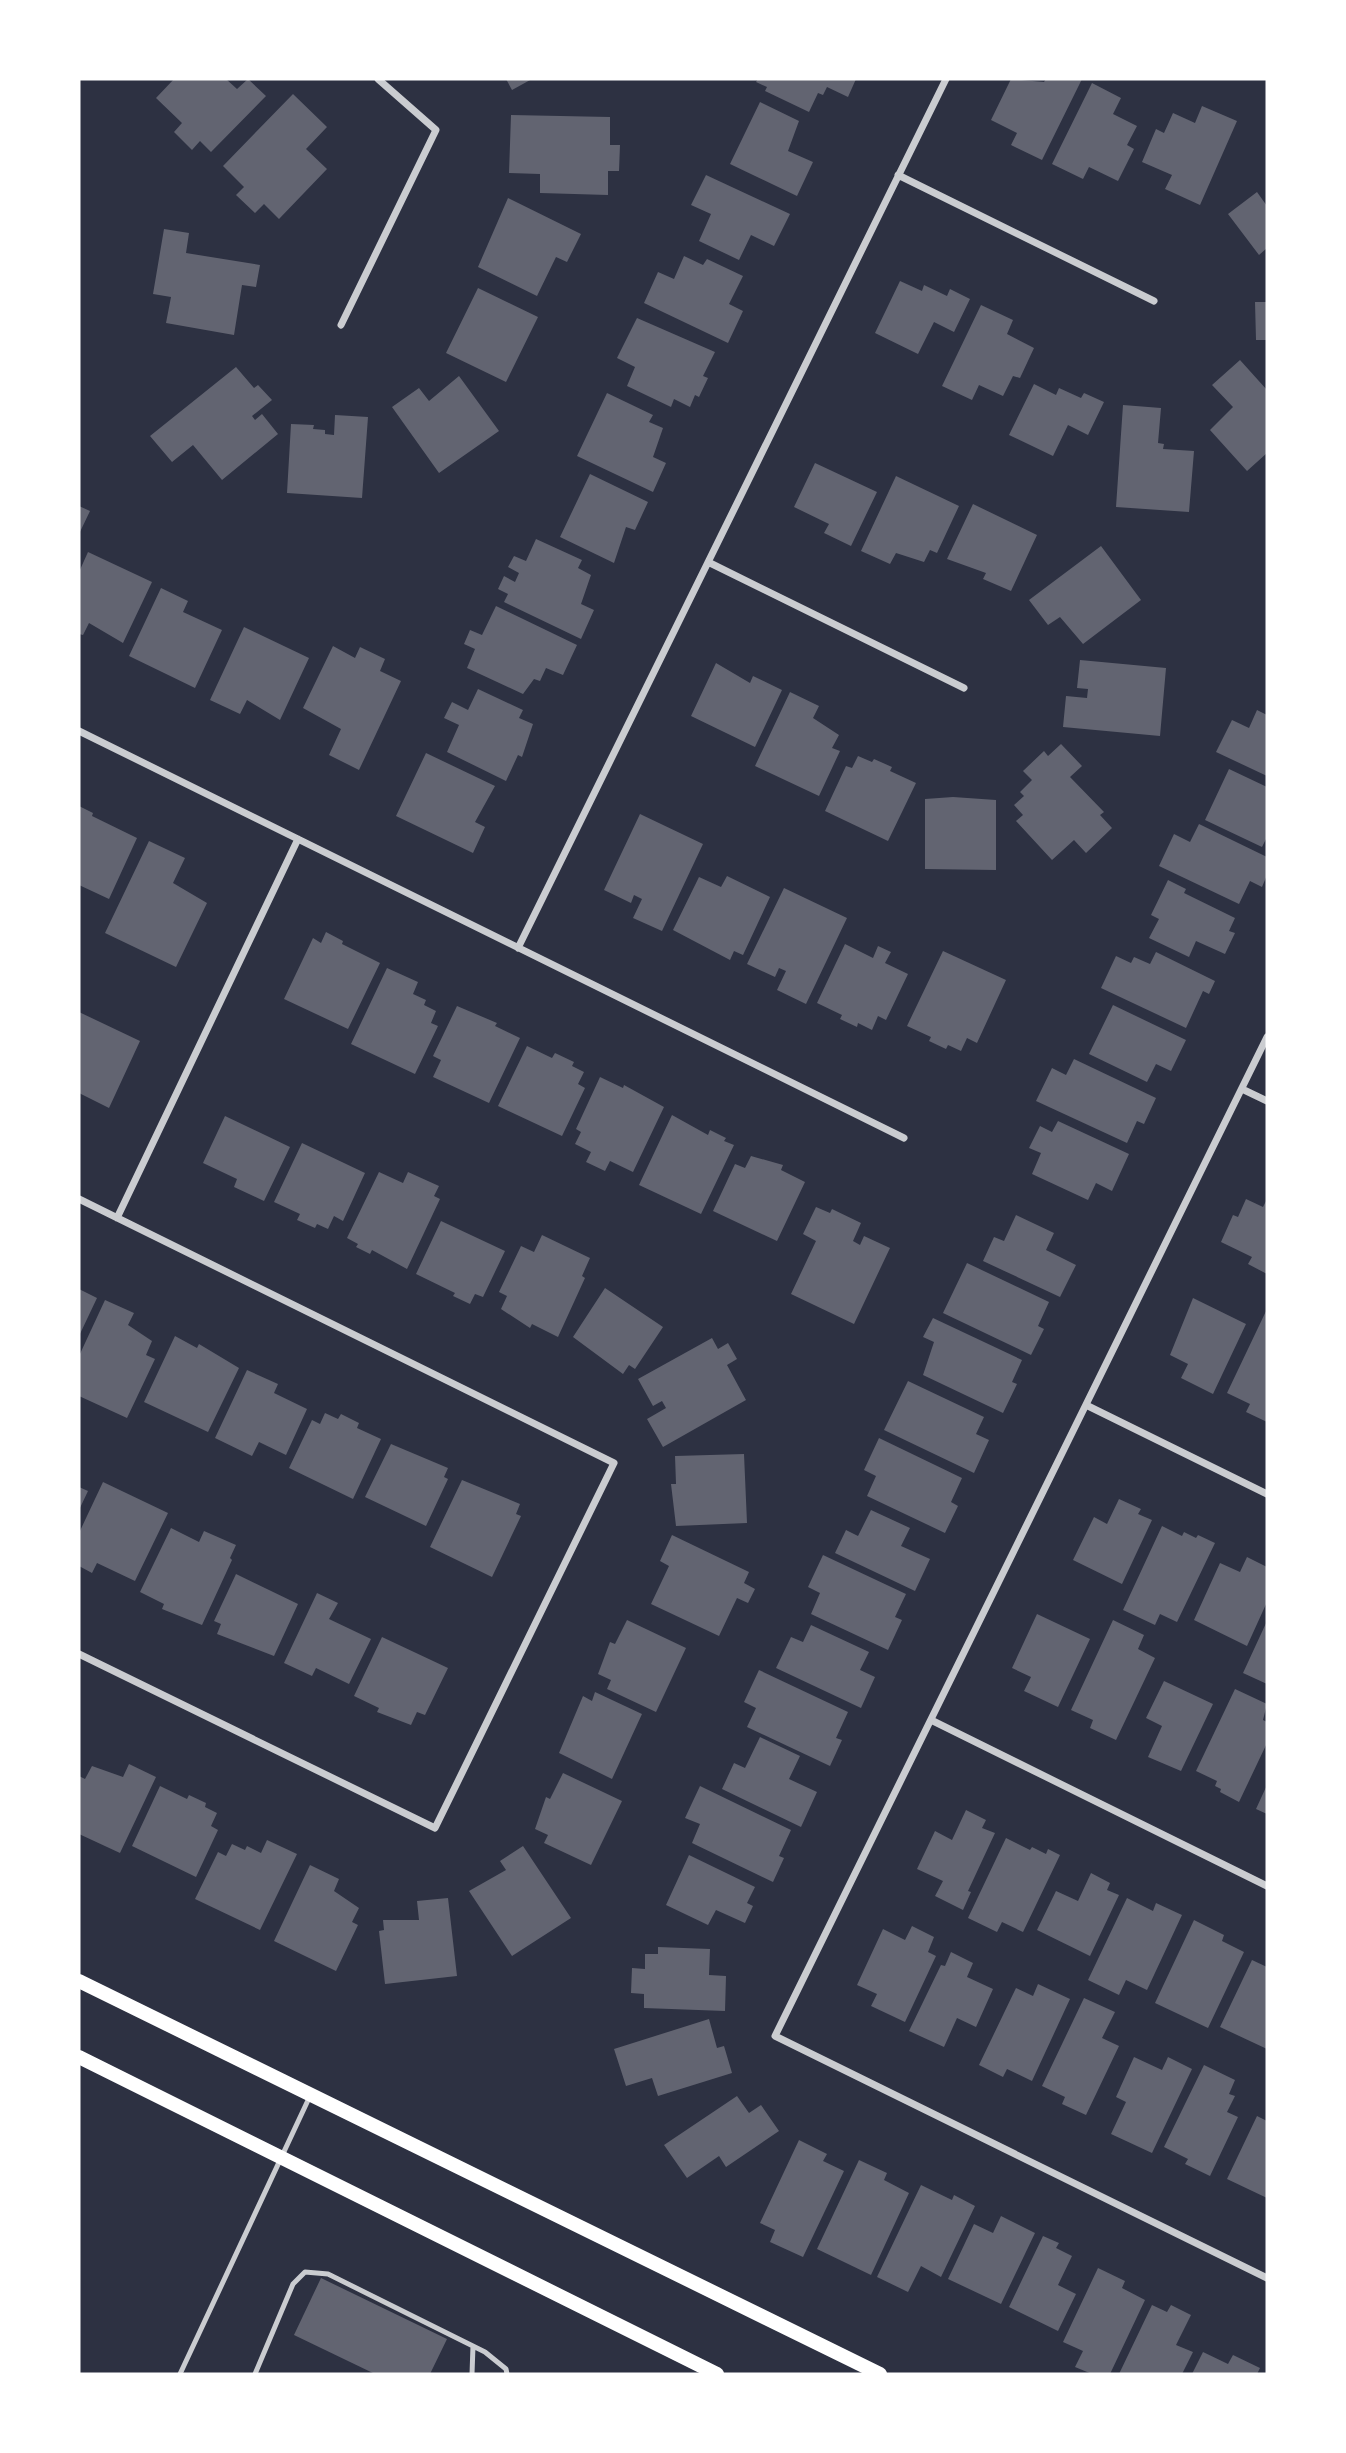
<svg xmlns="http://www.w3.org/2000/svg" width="1346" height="2453" viewBox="0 0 1346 2453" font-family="Rubik,sans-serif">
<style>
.building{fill:#626471}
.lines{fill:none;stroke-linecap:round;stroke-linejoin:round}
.service{stroke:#caccd0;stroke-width:5}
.minor{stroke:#caccd0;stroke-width:7}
.secondary{stroke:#fff;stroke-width:14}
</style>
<rect width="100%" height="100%" fill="#2d3142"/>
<path class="building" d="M174 79H226L237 89 248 79 266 96 211 152 200 141 192 150 174 132 182 123 156 98Z
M506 79H532L512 90Z
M758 79H856L848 97 827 87 823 95 818 93 809 112 765 91 767 87 756 82Z
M1011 79 1044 82 1046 79H1082L1042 160 1011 145 1017 133 991 120Z
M1092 83 1121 98 1113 114 1137 126 1127 145 1134 149 1118 181 1089 167 1083 179 1052 164Z
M293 94 327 127 306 149 327 169 279 219 264 204 255 213 236 195 244 187 223 166Z
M760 102 799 121 788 151 813 162 797 196 730 164Z
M1202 106 1237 121 1200 205 1165 189 1172 175 1142 162 1156 129 1164 133 1173 113 1195 123Z
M511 115 610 117V145H620L619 171H608V195L540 193V174L509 173Z
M706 175 790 214 774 246 751 235 739 260 699 241 711 214 691 205Z
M1257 192 1267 206V248L1259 255 1228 214Z
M508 198 581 234 567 262 556 257 537 296 478 267Z
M164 229 189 233 186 253 260 265 256 287 242 285 234 335 166 323 171 297 153 294Z
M684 256 703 265 707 259 743 276 729 304 743 311 728 343 644 303 658 272 674 279Z
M900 281 922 291 924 285 947 296 950 289 970 299 954 332 934 322 918 354 875 333Z
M478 288 538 317 506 382 446 353Z
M1255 302H1267V340H1256Z
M981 305 1013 320 1007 334 1034 348 1020 378 1013 376 1003 396 979 385 972 400 942 386Z
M637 318 715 352 703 376 708 378 699 397 695 395 690 407 674 399 671 407 627 386 635 367 617 358Z
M1240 360 1267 390V453L1247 471 1210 430 1233 407 1212 385Z
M236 367 254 388 258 385 272 400 252 416 255 420 262 414 278 434 222 480 193 445 172 462 150 436Z
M459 376 499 431 439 473 392 407 419 388 429 401Z
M1034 384 1056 395 1059 388 1081 398 1084 393 1104 402 1088 435 1068 425 1053 456 1009 435Z
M607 393 653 415 649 422 663 428 653 457 666 463 653 492 577 456Z
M1123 405 1161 408 1158 443 1164 444 1163 449 1194 451 1189 512 1116 507Z
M335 415 368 417 362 498 287 493 291 424 314 425 313 429 325 430V434L334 435Z
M815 463 877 492 851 546 824 533 829 524 794 507Z
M590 474 648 502 635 530 626 527 614 563 560 537Z
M896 476 959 506 937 553 930 550 924 562 896 553 890 564 861 551Z
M973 504 1037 535 1011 591 983 579 986 573 947 559Z
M79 506 90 511 79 534Z
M536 539 582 560 578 568 591 575 581 604 594 610 581 639 504 602 508 594 498 589 504 576 515 582 519 573 508 567 514 556 526 561Z
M1101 546 1141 600 1083 644 1060 617 1048 625 1029 600Z
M88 552 152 582 123 643 89 623 83 635 79 634V572Z
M161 588 188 601 183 612 222 630 195 688 129 656Z
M496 606 577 645 563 675 546 668 540 681 534 679 523 694 467 668 475 649 464 644 470 630 482 635Z
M244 627 309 658 280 720 247 700 240 714 210 700Z
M333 646 355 658 360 647 385 659 380 671 401 681 359 770 329 755 341 729 303 708Z
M1080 660 1166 668 1160 736 1063 727 1066 696 1087 698 1088 689 1077 688Z
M716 663 750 683 753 676 782 690 755 747 691 716Z
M478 689 523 710 519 718 533 724 522 757 518 755 506 781 447 752 459 725 444 718 452 702 468 710Z
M790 692 819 706 813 718 839 735 832 748 840 751 819 796 755 766Z
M1257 710 1267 715V776L1216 752 1232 720 1249 728Z
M1061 744 1082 766 1070 777 1104 812 1100 815 1112 828 1086 853 1074 840 1052 860 1016 821 1023 815 1014 805 1024 796 1020 792 1032 780 1023 771 1044 751 1048 756Z
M426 753 495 786 475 822 485 827 473 853 396 816Z
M858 756 872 762 874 759 892 767 890 771 916 783 888 841 825 811 846 766 852 768Z
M1229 769 1267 787V837L1262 847 1205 820Z
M953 797 996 800V870L925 869V799Z
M79 806 93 813 92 816 137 838 109 899 79 885Z
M640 814 703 844 662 931 633 918 642 899 634 895 631 903 604 890Z
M1199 824 1267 857V875L1262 887 1250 881 1239 904 1159 866 1174 834 1190 842Z
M149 841 185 858 173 883 207 903 176 967 105 933Z
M727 876 770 897 743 955 734 951 730 960 673 930 699 877 721 887Z
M1168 880 1186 889 1184 893 1235 918 1229 931 1235 933 1225 954 1196 941 1189 957 1149 938 1159 919 1151 915Z
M784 888 847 918 806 1004 777 990 786 971 779 968 775 977 747 964Z
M326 932 343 941 342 944 380 963 348 1029 284 999 313 938 321 943Z
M845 944 873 958 878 946 891 952 885 963 908 974 886 1020 878 1016 872 1030 858 1023 857 1027 840 1019 842 1015 817 1003Z
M943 951 1006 980 977 1043 967 1038 961 1051 948 1045 946 1049 929 1041 931 1037 907 1026Z
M1156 952 1215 981 1209 994 1203 991 1186 1028 1101 988 1116 956 1131 963 1134 957 1150 964Z
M387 968 418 982 413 994 426 1000 424 1005 436 1011 431 1023 438 1026 415 1074 351 1044Z
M1113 1005 1186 1040 1171 1071 1156 1064 1147 1082 1089 1054Z
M457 1006 497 1023 495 1026 520 1038 489 1103 433 1077 441 1060 433 1056Z
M79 1012 140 1041 109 1108 79 1093Z
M527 1046 552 1058 555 1053 574 1062 572 1066 584 1072 578 1084 585 1088 562 1136 498 1106Z
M1074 1059 1156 1098 1144 1124 1137 1121 1127 1143 1036 1101 1052 1068 1066 1075Z
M600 1077 623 1088 624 1085 664 1107 633 1172 610 1161 605 1171 586 1162 591 1152 575 1144 581 1132 576 1129Z
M672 1115 708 1135 710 1130 726 1138 724 1141 734 1145 701 1214 639 1185Z
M225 1116 290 1147 264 1201 234 1187 237 1179 203 1163Z
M1058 1121 1129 1154 1112 1191 1096 1183 1088 1200 1032 1174 1041 1153 1029 1148 1040 1126 1052 1132Z
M302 1143 365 1173 343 1221 334 1216 328 1229 317 1224 315 1228 297 1220 300 1214 274 1202Z
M751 1156 783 1165 781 1170 805 1182 777 1241 713 1211 735 1164 745 1168Z
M379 1172 403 1183 408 1172 439 1186 434 1196 440 1199 407 1269 372 1250 370 1254 356 1247 358 1244 347 1238Z
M1246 1199 1263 1207 1267 1199V1274L1248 1264 1252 1257 1221 1242 1233 1215 1238 1217Z
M816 1207 830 1213 832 1209 861 1223 853 1241 860 1245 864 1236 890 1248 854 1324 791 1294 816 1241 803 1234Z
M1016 1215 1054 1233 1046 1250 1076 1265 1060 1297 983 1261 994 1237 1004 1241Z
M441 1221 505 1251 483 1297 475 1294 470 1304 453 1296 455 1293 416 1274Z
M542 1235 590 1258 582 1276 585 1278 558 1337 532 1324 530 1328 501 1309 507 1296 499 1292 521 1246 534 1252Z
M967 1263 1049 1302 1038 1326 1044 1329 1031 1355 943 1313Z
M605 1288 663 1327 635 1369 629 1365 623 1374 573 1337Z
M79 1289 97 1298 79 1336Z
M1193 1298 1246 1324 1213 1394 1181 1378 1188 1364 1170 1355Z
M105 1300 134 1313 128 1325 152 1341 146 1355 155 1359 127 1418 79 1396V1356Z
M1267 1309V1422L1246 1412 1250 1404 1227 1393Z
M933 1318 1022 1360 1012 1382 1017 1384 1003 1413 923 1375 934 1342 923 1337Z
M175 1336 197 1348 199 1344 239 1368 208 1432 144 1402Z
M712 1338 718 1349 728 1343 737 1359 727 1365 746 1400 663 1447 647 1419 666 1408 662 1401 653 1406 638 1379Z
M247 1370 278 1384 274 1393 307 1409 286 1455 259 1442 252 1456 215 1438Z
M908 1381 984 1417 976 1434 989 1440 974 1473 884 1430Z
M325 1413 338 1419 341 1414 359 1423 357 1428 381 1439 353 1499 289 1468 312 1420 320 1424Z
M879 1438 962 1478 951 1502 958 1506 945 1533 867 1496 876 1476 864 1470Z
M391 1444 448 1468 444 1477 448 1479 426 1526 365 1497Z
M744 1454 747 1523 676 1526 671 1484H676L675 1456Z
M462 1480 520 1504 516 1514 521 1516 492 1577 430 1547Z
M103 1482 168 1513 135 1581 97 1563 92 1573 79 1566V1533Z
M79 1487 88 1491 79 1510Z
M1119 1499 1141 1509 1138 1514 1152 1520 1122 1584 1073 1560 1094 1517 1107 1524Z
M871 1510 910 1528 901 1546 930 1559 915 1591 835 1553 846 1530 858 1536Z
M1162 1526 1182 1536 1184 1532 1196 1538 1198 1535 1215 1543 1177 1622 1160 1614 1155 1625 1123 1610Z
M171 1528 199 1542 204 1531 236 1545 230 1558 232 1560 202 1625 162 1609 164 1604 140 1592Z
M672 1535 749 1572 744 1583 755 1589 748 1603 737 1598 719 1636 651 1604 669 1566 660 1561Z
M823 1555 906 1594 895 1617 902 1620 888 1650 811 1614 820 1593 808 1587Z
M1247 1557 1267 1567V1602L1247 1646 1194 1620 1220 1563 1240 1572Z
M236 1574 298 1604 274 1656 217 1634 221 1624 214 1621Z
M317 1593 338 1603 329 1619 371 1639 349 1684 316 1668 312 1676 284 1663Z
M1037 1614 1090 1639 1058 1707 1024 1691 1031 1677 1012 1668Z
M627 1620 686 1648 656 1712 607 1689 611 1680 598 1674 610 1642 615 1644Z
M1113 1620 1144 1635 1138 1649 1155 1658 1116 1740 1090 1728 1093 1720 1071 1710Z
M1267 1621V1684L1243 1673Z
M811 1625 869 1652 860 1670 875 1677 861 1708 776 1668 791 1637 803 1642Z
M382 1637 448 1668 425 1715 417 1712 411 1725 377 1712 379 1708 354 1696Z
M759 1670 848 1712 836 1738 842 1740 830 1766 747 1727 756 1708 744 1702Z
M1164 1681 1213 1704 1181 1771 1148 1757 1162 1726 1146 1718Z
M1235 1689 1267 1704 1263 1720 1267 1722V1743L1239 1802 1220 1792 1221 1789 1215 1786 1217 1781 1196 1771Z
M595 1692 642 1714 612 1779 559 1753 583 1696 592 1701Z
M760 1737 800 1756 789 1779 817 1792 801 1827 722 1789 734 1763 745 1768Z
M129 1764 156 1777 120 1853 79 1834V1776L85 1779 92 1766 123 1777Z
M563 1773 622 1801 591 1865 544 1843 548 1835 535 1829 546 1797 550 1799Z
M1267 1785V1814L1256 1809Z
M160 1786 187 1799 189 1795 206 1803 205 1807 217 1813 211 1826 218 1830 196 1877 132 1846Z
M700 1786 791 1830 779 1856 784 1858 773 1882 692 1843 700 1824 685 1818Z
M966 1810 986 1820 982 1828 995 1833 968 1891 971 1892 963 1910 935 1896 943 1881 917 1869 935 1831 952 1840Z
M1006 1838 1030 1850 1032 1847 1046 1854 1048 1849 1060 1855 1023 1932 1002 1922 997 1932 968 1918Z
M267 1840 297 1854 260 1930 195 1899 218 1852 226 1856 232 1844 245 1850 247 1846 261 1853Z
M523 1846 571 1918 512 1956 469 1891 506 1870 500 1861Z
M689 1855 755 1887 747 1903 753 1906 745 1923 716 1910 708 1925 666 1905Z
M310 1865 339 1879 334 1891 359 1908 352 1922 358 1925 336 1971 274 1941Z
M1091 1873 1110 1883 1107 1890 1119 1895 1090 1956 1037 1930 1056 1891 1078 1901Z
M448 1898 457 1976 385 1984 379 1931 384 1930 383 1920H419L417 1901Z
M1127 1898 1153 1911 1156 1903 1182 1915 1147 1990 1126 1980 1119 1995 1088 1980Z
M1194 1920 1224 1935 1222 1941 1244 1952 1208 2028 1155 2003Z
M912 1926 934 1937 928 1952 936 1956 905 2022 871 2006 877 1994 857 1985 883 1929 905 1940Z
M658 1947 710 1949 709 1975 726 1976 725 2011 644 2008V1994L631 1993 632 1968 645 1969V1954H658Z
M951 1952 973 1963 967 1977 993 1989 976 2027 957 2018 944 2047 909 2031 941 1965 945 1966Z
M1252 1960 1267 1967V2049L1220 2027Z
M1038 1984 1070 1999 1032 2081 1007 2069 1003 2077 979 2065 1016 1988 1033 1996Z
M1084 1998 1115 2012 1102 2038 1119 2046 1086 2115 1062 2104 1065 2097 1042 2086Z
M709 2019 717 2048 724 2046 732 2073 658 2096 652 2078 626 2086 614 2049Z
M1134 2057 1162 2070 1168 2057 1192 2069 1152 2153 1111 2134 1126 2102 1116 2097Z
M1204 2065 1235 2080 1229 2094 1235 2096 1227 2112 1238 2117 1210 2176 1185 2164 1188 2159 1164 2147Z
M737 2096 749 2113 761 2105 779 2131 726 2167 719 2156 687 2178 664 2145Z
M1257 2116 1267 2121V2198L1227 2179Z
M799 2140 827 2154 823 2161 844 2171 803 2257 770 2242 775 2230 760 2223Z
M859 2160 887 2173 884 2180 909 2193 871 2275 817 2249Z
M921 2185 952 2200 954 2195 975 2206 941 2277 921 2266 908 2292 877 2277Z
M1001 2216 1035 2233 1001 2304 948 2279 974 2224 993 2233Z
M1043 2236 1059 2243 1056 2248 1072 2256 1058 2285 1076 2294 1058 2331 1009 2307Z
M1098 2268 1125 2281 1122 2288 1145 2300 1110 2374H1092L1075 2367 1083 2351 1063 2342Z
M321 2278 447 2339 430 2374H375L294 2335Z
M1152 2305 1167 2312 1171 2305 1191 2315 1176 2345 1193 2352 1182 2374H1119Z
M1203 2352 1228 2364 1233 2355 1260 2368 1257 2374H1192Z"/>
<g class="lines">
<path class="service" d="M180 2374 310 2096
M255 2374 293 2284 305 2272 328 2274 485 2352 506 2369 507 2374
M472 2374 473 2346"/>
<path class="minor" d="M898 175 1154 301
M341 325 436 130 378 79
M708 562 964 688
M79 731 904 1138
M518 948 946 79
M1267 1037 775 2036 1267 2278
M1242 1089 1267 1101
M79 1199 614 1463 435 1828 79 1654
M117 1218 298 839
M1086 1405 1267 1494
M931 1720 1267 1886"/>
<path class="secondary" d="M79 1981 880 2374
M79 2057 717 2374"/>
</g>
<rect width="1346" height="2453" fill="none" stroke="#ffffff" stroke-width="161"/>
</svg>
